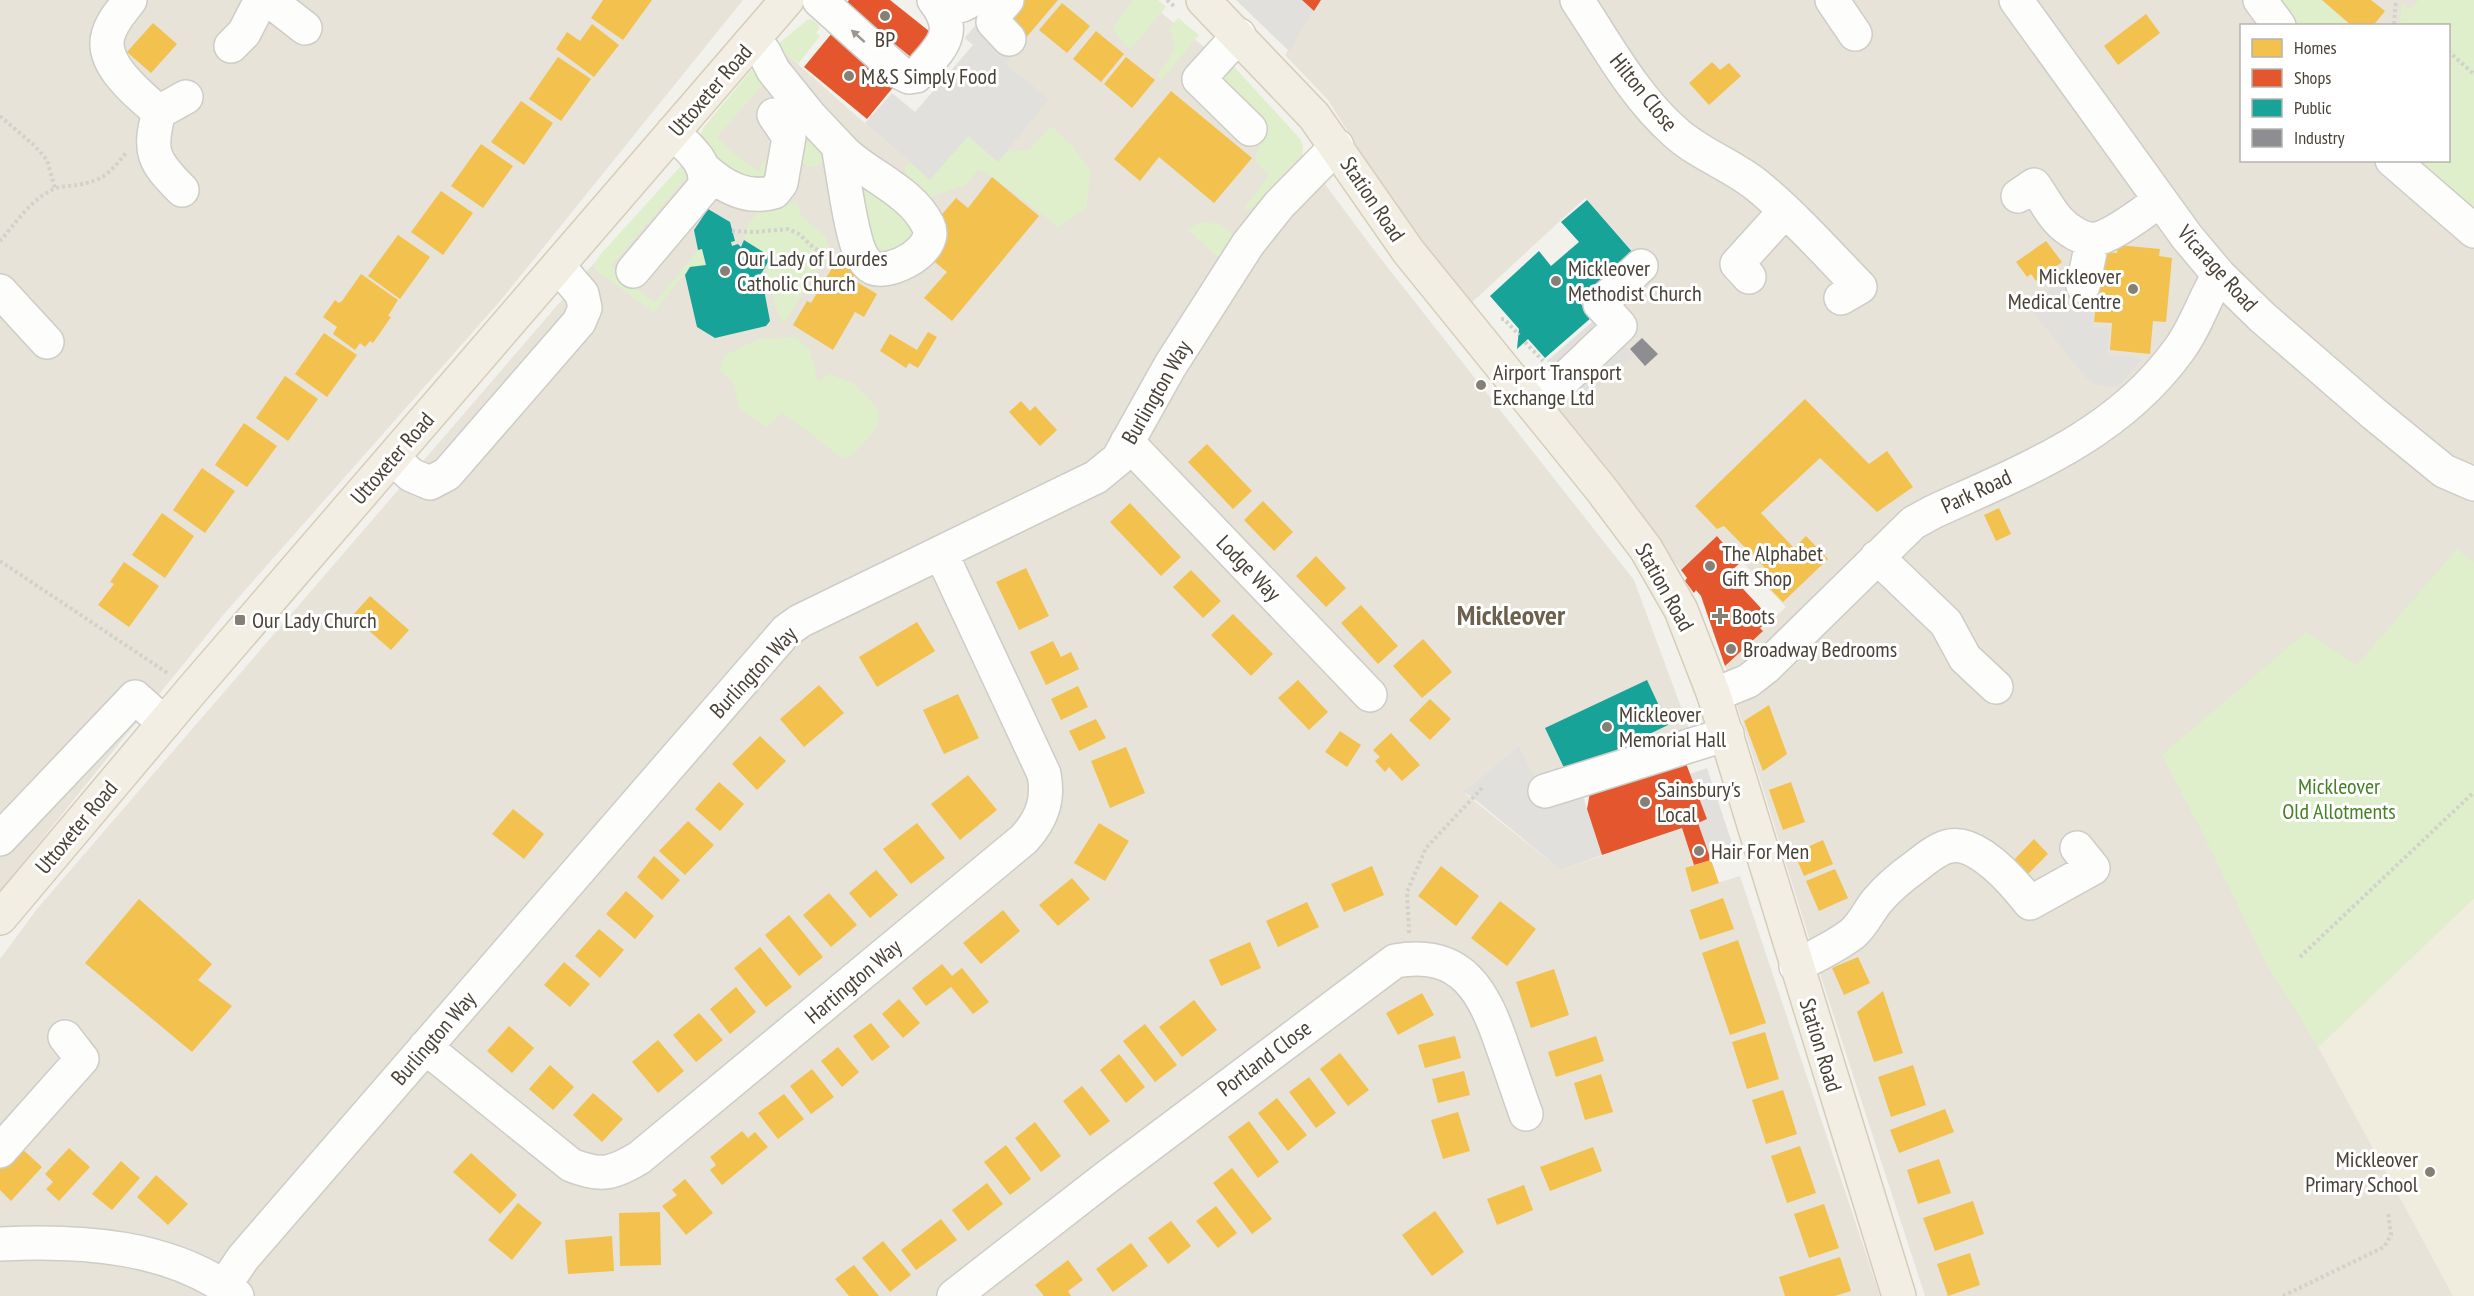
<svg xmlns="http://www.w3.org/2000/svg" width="2474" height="1296" viewBox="0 0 2474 1296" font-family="'PT Sans Narrow',sans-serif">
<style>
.residential{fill:#e7e3d9;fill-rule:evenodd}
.education{fill:#f0ecde}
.green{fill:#dfeecb}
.parking{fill:#e2e0dc}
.homes{fill:#f2c14e}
.shops{fill:#e4572e}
.public{fill:#17a398}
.industry{fill:#8d8d92}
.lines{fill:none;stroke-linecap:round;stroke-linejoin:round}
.minor-casing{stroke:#ceccc6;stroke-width:36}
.major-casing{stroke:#d5cdb8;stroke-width:36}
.path{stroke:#d2d1ca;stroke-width:4;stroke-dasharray:3 3;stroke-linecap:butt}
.minor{stroke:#fdfdfc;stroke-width:33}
.major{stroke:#f2eee4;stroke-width:33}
.oneway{fill:#9b9690}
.poi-dot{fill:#857f76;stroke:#fff;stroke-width:2}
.labels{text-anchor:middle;stroke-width:6;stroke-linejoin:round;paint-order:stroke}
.poi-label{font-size:22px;fill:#4a4237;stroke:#fff;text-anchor:start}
.street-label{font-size:22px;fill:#4a4237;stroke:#fff}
.park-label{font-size:22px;fill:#478026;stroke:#fff}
.district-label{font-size:28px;font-weight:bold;fill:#6d614d;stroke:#fff}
</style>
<rect width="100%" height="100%" fill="#f2f1ec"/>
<path class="residential" d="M0 0H743L501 300 224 614 0 891Z
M997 0H1145L1212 53 1292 140 1374 250 1634 580 1691 734 1539 785 1519 745 1463 792 1561 870 1682 828 1694 865 1685 869 1692 891 1740 876 1880 1296H0V959L37 909 586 272 786 54 930 180 990 59 965 38Z
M1321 0H2474V1296H1925L1823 983 1725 666 1786 607 1717 536 1681 570 1560 414 1533 384 1653 274 1585 198 1468 306 1395 208 1328 100 1285 55ZM2242 26H2448V160H2242Z"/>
<path class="education" d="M2474 898V1296H2453L2318 1047Z"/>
<path class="green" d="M1133 0H1158L1166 7 1130 50 1112 29Z
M2277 0H2322L2352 25H2296Z
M2419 0H2474V218L2409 161 2448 160V26H2400L2402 2 2410 9Z
M1178 18 1199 35 1160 82 1158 74C1169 57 1181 49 1169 29Z
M812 19 820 27 816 33 820 36 798 64 786 54 779 64 776 46 807 20Z
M1228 60 1301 140 1303 147 1302 155 1251 209 1243 210 1269 175 1255 161 1263 122 1222 78Z
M754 67 766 71 763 85 717 137 733 153 758 171 764 160 768 167 770 177 760 186C736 176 713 162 698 140L704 127Z
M1051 126 1071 144 1091 172 1086 208 1058 227 1001 183 978 169 967 185 926 198 909 185 904 167 923 153 971 129 998 152 1029 150Z
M799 154a13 13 0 1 1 26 0a13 13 0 1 1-26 0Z
M688 158 693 181 684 180 611 266 650 300 656 302 698 250 702 249 706 265 690 267 654 312 595 270 594 265 600 255Z
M860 174 909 212 916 232 910 246 884 259 864 243Z
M797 202 801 216 825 236 830 250 784 323 778 314 765 267 771 257 744 240 748 225 761 207Z
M1201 222 1219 224 1233 234 1219 258 1187 229Z
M795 337 810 350 818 382 830 374 855 384 879 410 877 427 853 455 843 458C821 444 804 426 782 413L766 427 740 409 733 382 720 370 724 356 758 339Z
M2457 549 2474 562V898L2318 1047 2266 963 2202 832 2162 755 2306 632 2357 665Z"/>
<path class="parking" d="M997 0 1024 40 1005 64 1049 99 998 162 968 136 930 180 865 123 892 93 915 112 973 45 965 38Z
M1236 0H1302L1314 11 1289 51Z
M2071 285 2095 287 2093 327 2110 328 2107 355 2143 358 2120 385 2111 387 2094 384 2087 379 2028 306 2052 288Z
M1599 316 1634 356 1582 402 1547 361Z
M1519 745 1539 785 1578 781 1602 855 1561 870 1472 797 1463 792Z
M1707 768 1735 852 1711 860 1698 823 1707 819 1690 774Z"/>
<path class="homes" d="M603 0H652L623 40 591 18Z
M1019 0H1058L1024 40 1001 20Z
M2322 0H2371L2385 11 2373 26H2352Z
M1062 3 1090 26 1067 53 1039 30Z
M2146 14 2160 33 2118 65 2104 46Z
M153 23 177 44 151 73 127 52Z
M592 24 619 45 594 77 556 49 567 32 580 41Z
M1096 31 1124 54 1101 82 1073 59Z
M558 57 591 79 561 121 529 99Z
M1126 57 1155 80 1132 108 1104 84Z
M1712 62 1720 70 1729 63 1741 76 1709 105 1689 83Z
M1171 91 1252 158 1214 203 1159 157 1140 181 1114 159Z
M521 101 553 123 524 165 491 142Z
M481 144 513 166 483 208 451 186Z
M992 177 1039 216 952 321 924 298 947 272 925 254 947 228 937 220 956 198 968 208Z
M441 191 473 213 443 255 411 232Z
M398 235 430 257 400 299 368 276Z
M2046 241 2062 262 2036 281 2031 274 2027 277 2016 262Z
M2118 245 2160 249 2159 256 2172 258 2166 322 2153 321 2150 354 2110 350 2112 323 2094 322 2101 252 2117 253Z
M840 255 859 267 852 279 877 294 864 317 855 312 833 350 793 325 807 301 811 303Z
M361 274 398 300 388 316 391 317 373 343 370 341 365 347 360 343 355 350 333 334 337 327 323 317 335 300 339 303 342 301Z
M928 332 937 337 918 368 909 363 906 368 880 351 890 334 917 350Z
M324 333 357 355 327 397 295 374Z
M285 376 318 399 288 441 256 418Z
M1805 399 1869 464 1887 451 1913 487 1877 512 1820 458 1761 513 1794 548 1806 536 1828 559 1783 602 1760 579 1768 571 1724 526 1717 529 1695 506Z
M1021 401 1030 411 1035 406 1057 430 1040 446 1009 412Z
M244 423 277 446 247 487 215 465Z
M1207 444 1252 491 1233 509 1188 462Z
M202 468 235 491 205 533 173 510Z
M1263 501 1293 532 1274 551 1244 520Z
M1130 503 1181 557 1161 576 1110 522Z
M1999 508 2011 534 1996 541 1984 515Z
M162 513 194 536 165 578 132 555Z
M1316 556 1346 588 1326 607 1296 576Z
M124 562 159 586 129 627 98 605 114 584 110 582Z
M1026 568 1049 616 1019 630 996 582Z
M1191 570 1221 601 1203 618 1173 587Z
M370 596 409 630 391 650 352 616Z
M1361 605 1398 646 1378 664 1341 623Z
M1233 614 1273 654 1251 676 1211 635Z
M917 622 935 651 877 687 859 657Z
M1423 639 1452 672 1422 698 1393 666Z
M1053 641 1061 657 1071 652 1079 669 1046 685 1030 652Z
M1298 680 1328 712 1309 730 1278 698Z
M819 685 844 713 804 747 780 719Z
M1078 686 1088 707 1061 720 1051 699Z
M958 694 979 738 944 754 923 710Z
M1430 699 1451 719 1430 740 1409 720Z
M1769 705 1787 754 1763 771 1744 721Z
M1096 719 1106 738 1079 751 1069 731Z
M1340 731 1361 745 1347 767 1325 752Z
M1391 733 1420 765 1402 781 1389 767 1385 772 1375 761 1380 757 1373 750Z
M760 736 786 761 757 790 732 764Z
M1126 747 1145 793 1110 808 1091 761Z
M968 775 997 810 960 840 931 804Z
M719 782 744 804 720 831 695 809Z
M1791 782 1805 822 1783 830 1769 790Z
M513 809 544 834 524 859 492 834Z
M688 821 714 845 685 875 659 851Z
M917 823 945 858 911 884 883 849Z
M1099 823 1129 841 1105 881 1074 863Z
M2034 839 2048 854 2025 877 2011 863Z
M1823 840 1833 864 1804 876 1794 853Z
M654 856 680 880 662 900 637 877Z
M1711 860 1719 883 1692 892 1685 868Z
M1372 866 1384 895 1344 912 1331 884Z
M1441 866 1479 896 1456 926 1418 896Z
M1835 869 1848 898 1819 911 1806 881Z
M876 870 898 895 870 918 849 893Z
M1072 878 1090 899 1058 926 1039 905Z
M626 891 654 916 635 939 606 914Z
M829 893 857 925 831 947 803 915Z
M1723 898 1734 929 1700 940 1690 910Z
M139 899 212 964 198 980 232 1006 192 1052 85 963Z
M1500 901 1536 929 1507 966 1471 938Z
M1307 902 1319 927 1278 947 1266 921Z
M1003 910 1020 931 981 964 963 943Z
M789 915 823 957 799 976 765 935Z
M599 929 624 950 600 978 575 956Z
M1738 940 1766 1023 1730 1035 1702 953Z
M1250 942 1261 968 1221 986 1209 960Z
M760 947 792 987 766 1007 734 968Z
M1858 957 1870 983 1844 995 1832 968Z
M564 962 590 984 570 1007 544 985Z
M942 964 952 976 962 968 989 1002 973 1014 951 987 926 1006 912 988Z
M1554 969 1569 1015 1531 1028 1516 982Z
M736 987 756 1012 730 1034 710 1009Z
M1883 991 1903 1053 1874 1062 1857 1012Z
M1422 993 1434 1015 1398 1035 1386 1013Z
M899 999 920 1023 903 1038 882 1014Z
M1194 1000 1217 1030 1182 1057 1159 1027Z
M699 1013 723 1040 696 1062 673 1035Z
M871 1023 890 1047 872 1061 853 1036Z
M1145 1024 1177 1065 1155 1082 1123 1041Z
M509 1026 534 1048 512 1073 487 1051Z
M1765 1032 1779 1079 1747 1089 1732 1042Z
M1455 1036 1461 1058 1425 1068 1418 1045Z
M1596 1036 1604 1061 1556 1077 1548 1052Z
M658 1040 684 1071 658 1093 632 1062Z
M838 1047 859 1072 842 1087 821 1061Z
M1340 1053 1369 1090 1348 1106 1320 1069Z
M1119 1054 1145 1087 1126 1103 1100 1070Z
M550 1065 574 1087 553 1110 529 1089Z
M1913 1065 1926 1105 1891 1117 1878 1077Z
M812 1069 834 1097 811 1114 790 1086Z
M1464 1071 1470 1095 1438 1103 1432 1079Z
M1601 1074 1613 1112 1585 1120 1574 1083Z
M1309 1077 1336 1113 1316 1128 1289 1092Z
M1082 1086 1110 1121 1090 1136 1063 1101Z
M1783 1090 1797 1134 1766 1144 1752 1100Z
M593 1093 623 1119 602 1142 573 1115Z
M784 1094 804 1119 778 1139 758 1113Z
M1277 1098 1307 1135 1288 1151 1258 1113Z
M1945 1109 1954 1132 1899 1153 1890 1130Z
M1458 1112 1470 1151 1443 1159 1431 1120Z
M1249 1121 1279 1162 1258 1178 1228 1137Z
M1035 1122 1061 1156 1041 1172 1015 1138Z
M742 1131 748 1138 755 1132 768 1147 722 1185 710 1170 716 1165 710 1157Z
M1006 1145 1031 1179 1010 1195 984 1162Z
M1800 1146 1816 1193 1787 1203 1771 1156Z
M20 1147 42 1167 11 1201 0 1190V1168Z
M1593 1147 1602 1171 1550 1191 1540 1167Z
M69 1148 90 1167 59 1201 46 1189 53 1182 45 1174Z
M471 1153 517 1195 500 1214 453 1172Z
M1939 1159 1951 1193 1918 1204 1907 1170Z
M121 1161 140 1178 112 1210 92 1194Z
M1232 1168 1272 1219 1252 1234 1213 1183Z
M156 1175 188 1204 168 1225 137 1197Z
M685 1179 713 1213 686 1235 662 1206 677 1195 672 1190Z
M987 1183 1003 1204 968 1231 952 1210Z
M1524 1185 1533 1210 1497 1225 1487 1199Z
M1973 1201 1984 1234 1935 1251 1923 1218Z
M518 1203 542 1223 512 1260 488 1240Z
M1824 1204 1839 1248 1809 1258 1794 1214Z
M1216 1206 1237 1233 1218 1248 1196 1221Z
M1435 1211 1464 1252 1432 1276 1402 1235Z
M660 1212 661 1265 620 1266 619 1213Z
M941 1219 957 1240 916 1270 901 1250Z
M1171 1221 1191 1246 1168 1264 1148 1238Z
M612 1236 614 1271 568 1274 565 1240Z
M883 1241 911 1275 890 1292 862 1258Z
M1131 1243 1148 1266 1113 1292 1096 1269Z
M1970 1253 1980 1285 1948 1296 1937 1264Z
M1840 1257 1851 1291 1835 1296H1785L1779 1277Z
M1068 1260 1083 1280 1068 1291 1071 1296H1044L1035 1285Z
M854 1265 879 1296H849L835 1279Z"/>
<path class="shops" d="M849 0H890L949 47 929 72 846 4Z
M1302 0H1321L1314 11Z
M832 33 895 85 867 119 804 67Z
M1717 536 1740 563 1732 570 1736 575 1733 578 1771 619 1760 628 1763 631 1725 666 1701 596 1696 590 1694 593 1685 581 1687 578 1681 570Z
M1684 758 1707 819 1698 823 1711 860 1694 865 1682 828 1602 855 1587 809 1591 787Z"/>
<path class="public" d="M1587 200 1635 255 1580 303 1592 317 1545 358 1528 339 1517 349 1519 329 1490 296 1539 251 1551 266 1579 242 1561 222Z
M708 209 730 222 735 241 731 242 732 246 738 244 741 247 744 240 771 257 761 274 770 321 766 326 715 338 697 327 685 275 690 267 706 265 702 249 698 250 694 230Z
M1647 680 1668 725 1567 774 1545 728Z"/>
<path class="industry" d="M1642 338 1658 354 1645 366 1630 349Z"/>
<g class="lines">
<g class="minor-casing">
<path id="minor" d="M130 0C122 11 111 22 108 36 100 64 140 96 159 112
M269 0 305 28
M819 0 899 72 909 77 916 76C939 49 961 34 934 0
M934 0C948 8 958 10 971 0
M1007 0 999 9 993 22 1009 39
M1577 0C1607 45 1634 96 1675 132 1700 155 1733 165 1759 187 1795 217 1827 253 1860 287L1841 298
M1832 0 1855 34
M2016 0 2187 237 2219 275 2262 317 2373 413 2444 471 2474 484
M2260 0 2279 26
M1239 35 1199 79 1250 129
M750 43 764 52 773 70 810 116 845 153C871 177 912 192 928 225 940 250 890 275 873 268 869 266 865 261 863 258 851 241 843 170 838 146
M231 46 244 33 261 0
M2392 160 2474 231
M704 169C724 187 747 200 774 192L781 183 789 137 774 115
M182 190C153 161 148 152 159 112L186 97
M2018 196 2034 185C2042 196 2049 210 2058 220 2066 229 2083 241 2096 239 2111 237 2147 210 2160 200
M633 271 704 187C710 163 688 148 673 132
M1749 277 1737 264 1785 211
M2083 286 2091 247 2096 239
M0 291 47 342
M1535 407 1620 326 1600 304 1641 266
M1127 442 1370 695
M393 458 411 475 430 483 447 474 579 322 585 308 582 294 558 266
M1877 557 1946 623 1965 658 1996 687
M1714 695 1748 681 1766 667 1913 523 1933 512C2025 470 2116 436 2178 351 2196 328 2203 300 2219 275
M1545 791 1727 734
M0 839 135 697 164 723
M1796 966C1815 956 1835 947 1852 934 1863 925 1868 912 1877 901 1888 888 1901 877 1915 867 1924 860 1938 848 1950 846 1978 840 2015 884 2030 903L2093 868 2077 848
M425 1047 571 1165C601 1177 612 1174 639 1158L1024 839C1042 819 1049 800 1044 774L941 553
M0 1151 82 1059 65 1037
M0 1244C79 1240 172 1245 237 1296
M224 1286 243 1258 786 631 800 621 1096 477 1118 459 1170 366 1248 244 1279 205 1337 146
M954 1296 1107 1177 1395 961C1463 949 1484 992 1503 1048 1511 1070 1518 1092 1526 1114"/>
</g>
<g class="major-casing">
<path id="major" d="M1203 0 1314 116 1408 251 1601 489 1646 549 1681 610 1714 695 1899 1296
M0 918 192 690 787 0"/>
</g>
<path class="path" d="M1167 0 1175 7
M2394 24 2396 0
M2448 51 2474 74
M0 116 35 146 47 160 55 188
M732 231 755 232 788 229 799 234 814 248 831 257
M0 241C15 224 32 198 54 189 61 186 70 186 77 185 105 180 109 173 126 153
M1501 319H1504L1519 335
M1525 342 1543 361
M0 561 169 674
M1409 933 1407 892 1426 848 1482 788
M2300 957 2474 792
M2283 1296 2384 1247 2391 1235 2388 1213"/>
<use href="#minor" class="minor"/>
<use href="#major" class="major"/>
</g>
<defs><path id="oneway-solid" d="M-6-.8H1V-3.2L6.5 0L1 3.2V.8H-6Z" transform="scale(1.5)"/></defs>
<use class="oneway" href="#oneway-solid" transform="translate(858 36) rotate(-138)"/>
<g class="poi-dot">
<circle cx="885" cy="16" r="6"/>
<circle cx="849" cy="76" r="6"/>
<circle cx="725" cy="271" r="6"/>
<circle cx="1556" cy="281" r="6"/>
<circle cx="2133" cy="289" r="6"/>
<circle cx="1481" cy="385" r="6"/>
<circle cx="1710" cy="566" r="6"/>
<path d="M1717 607h6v6h6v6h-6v6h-6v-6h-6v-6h6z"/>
<rect x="234" y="614" width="12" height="12" rx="3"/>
<circle cx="1731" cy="649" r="6"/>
<circle cx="1607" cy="727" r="6"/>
<circle cx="1645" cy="802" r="6"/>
<circle cx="1699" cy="851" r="6"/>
<circle cx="2430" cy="1172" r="6"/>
</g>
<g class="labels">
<g class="poi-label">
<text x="885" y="47" text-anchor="middle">BP</text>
<text x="861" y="84">M&amp;S Simply Food</text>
<text x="737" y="266">Our Lady of Lourdes<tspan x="737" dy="25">Catholic Church</tspan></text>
<text x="1568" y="276">Mickleover<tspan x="1568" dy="25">Methodist Church</tspan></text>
<text x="2121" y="284" text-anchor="end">Mickleover<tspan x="2121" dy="25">Medical Centre</tspan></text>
<text x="1493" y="380">Airport Transport<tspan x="1493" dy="25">Exchange Ltd</tspan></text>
<text x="1722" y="561">The Alphabet<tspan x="1722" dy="25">Gift Shop</tspan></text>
<text x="1732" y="624">Boots</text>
<text x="252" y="628">Our Lady Church</text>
<text x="1743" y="657">Broadway Bedrooms</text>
<text x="1619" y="722">Mickleover<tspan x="1619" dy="25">Memorial Hall</tspan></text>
<text x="1657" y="797">Sainsbury's<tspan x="1657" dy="25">Local</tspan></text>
<text x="1711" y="859">Hair For Men</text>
<text x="2418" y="1167" text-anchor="end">Mickleover<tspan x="2418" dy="25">Primary School</tspan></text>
</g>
<g class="street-label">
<text transform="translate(710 90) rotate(-49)" y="8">Uttoxeter Road</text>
<text transform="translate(1644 92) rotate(51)" y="8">Hilton Close</text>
<text transform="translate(1373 199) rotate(56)" y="8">Station Road</text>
<text transform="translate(2218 268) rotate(48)" y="8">Vicarage Road</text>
<text transform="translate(1156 392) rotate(-60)" y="8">Burlington Way</text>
<text transform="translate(392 458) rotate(-49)" y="8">Uttoxeter Road</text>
<text transform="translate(1976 491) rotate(-25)" y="8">Park Road</text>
<text transform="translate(1249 568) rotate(46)" y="8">Lodge Way</text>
<text transform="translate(1665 587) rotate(61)" y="8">Station Road</text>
<text transform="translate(753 672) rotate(-47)" y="8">Burlington Way</text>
<text transform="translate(76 827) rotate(-50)" y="8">Uttoxeter Road</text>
<text transform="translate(853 981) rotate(-40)" y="8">Hartington Way</text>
<text transform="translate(433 1038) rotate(-49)" y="8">Burlington Way</text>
<text transform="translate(1821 1045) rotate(73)" y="8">Station Road</text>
<text transform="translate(1264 1058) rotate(-37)" y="8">Portland Close</text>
</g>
<g class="park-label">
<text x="2339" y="794">Mickleover<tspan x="2339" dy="25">Old Allotments</tspan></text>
</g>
<g class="district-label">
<text x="1511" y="625">Mickleover</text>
</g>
</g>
<rect x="2240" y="24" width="210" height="138" fill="#ffffff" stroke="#b7b3af" stroke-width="1.5"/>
<rect x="2252" y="39" width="30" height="18" fill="#f2c14e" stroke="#b7b3af" stroke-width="1.5"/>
<text x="2294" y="54" font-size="18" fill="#4a4237">Homes</text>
<rect x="2252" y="69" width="30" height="18" fill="#e4572e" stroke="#b7b3af" stroke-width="1.5"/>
<text x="2294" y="84" font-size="18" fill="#4a4237">Shops</text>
<rect x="2252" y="99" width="30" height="18" fill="#17a398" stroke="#b7b3af" stroke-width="1.5"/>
<text x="2294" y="114" font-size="18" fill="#4a4237">Public</text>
<rect x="2252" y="129" width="30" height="18" fill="#8d8d92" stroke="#b7b3af" stroke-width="1.5"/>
<text x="2294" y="144" font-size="18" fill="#4a4237">Industry</text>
</svg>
